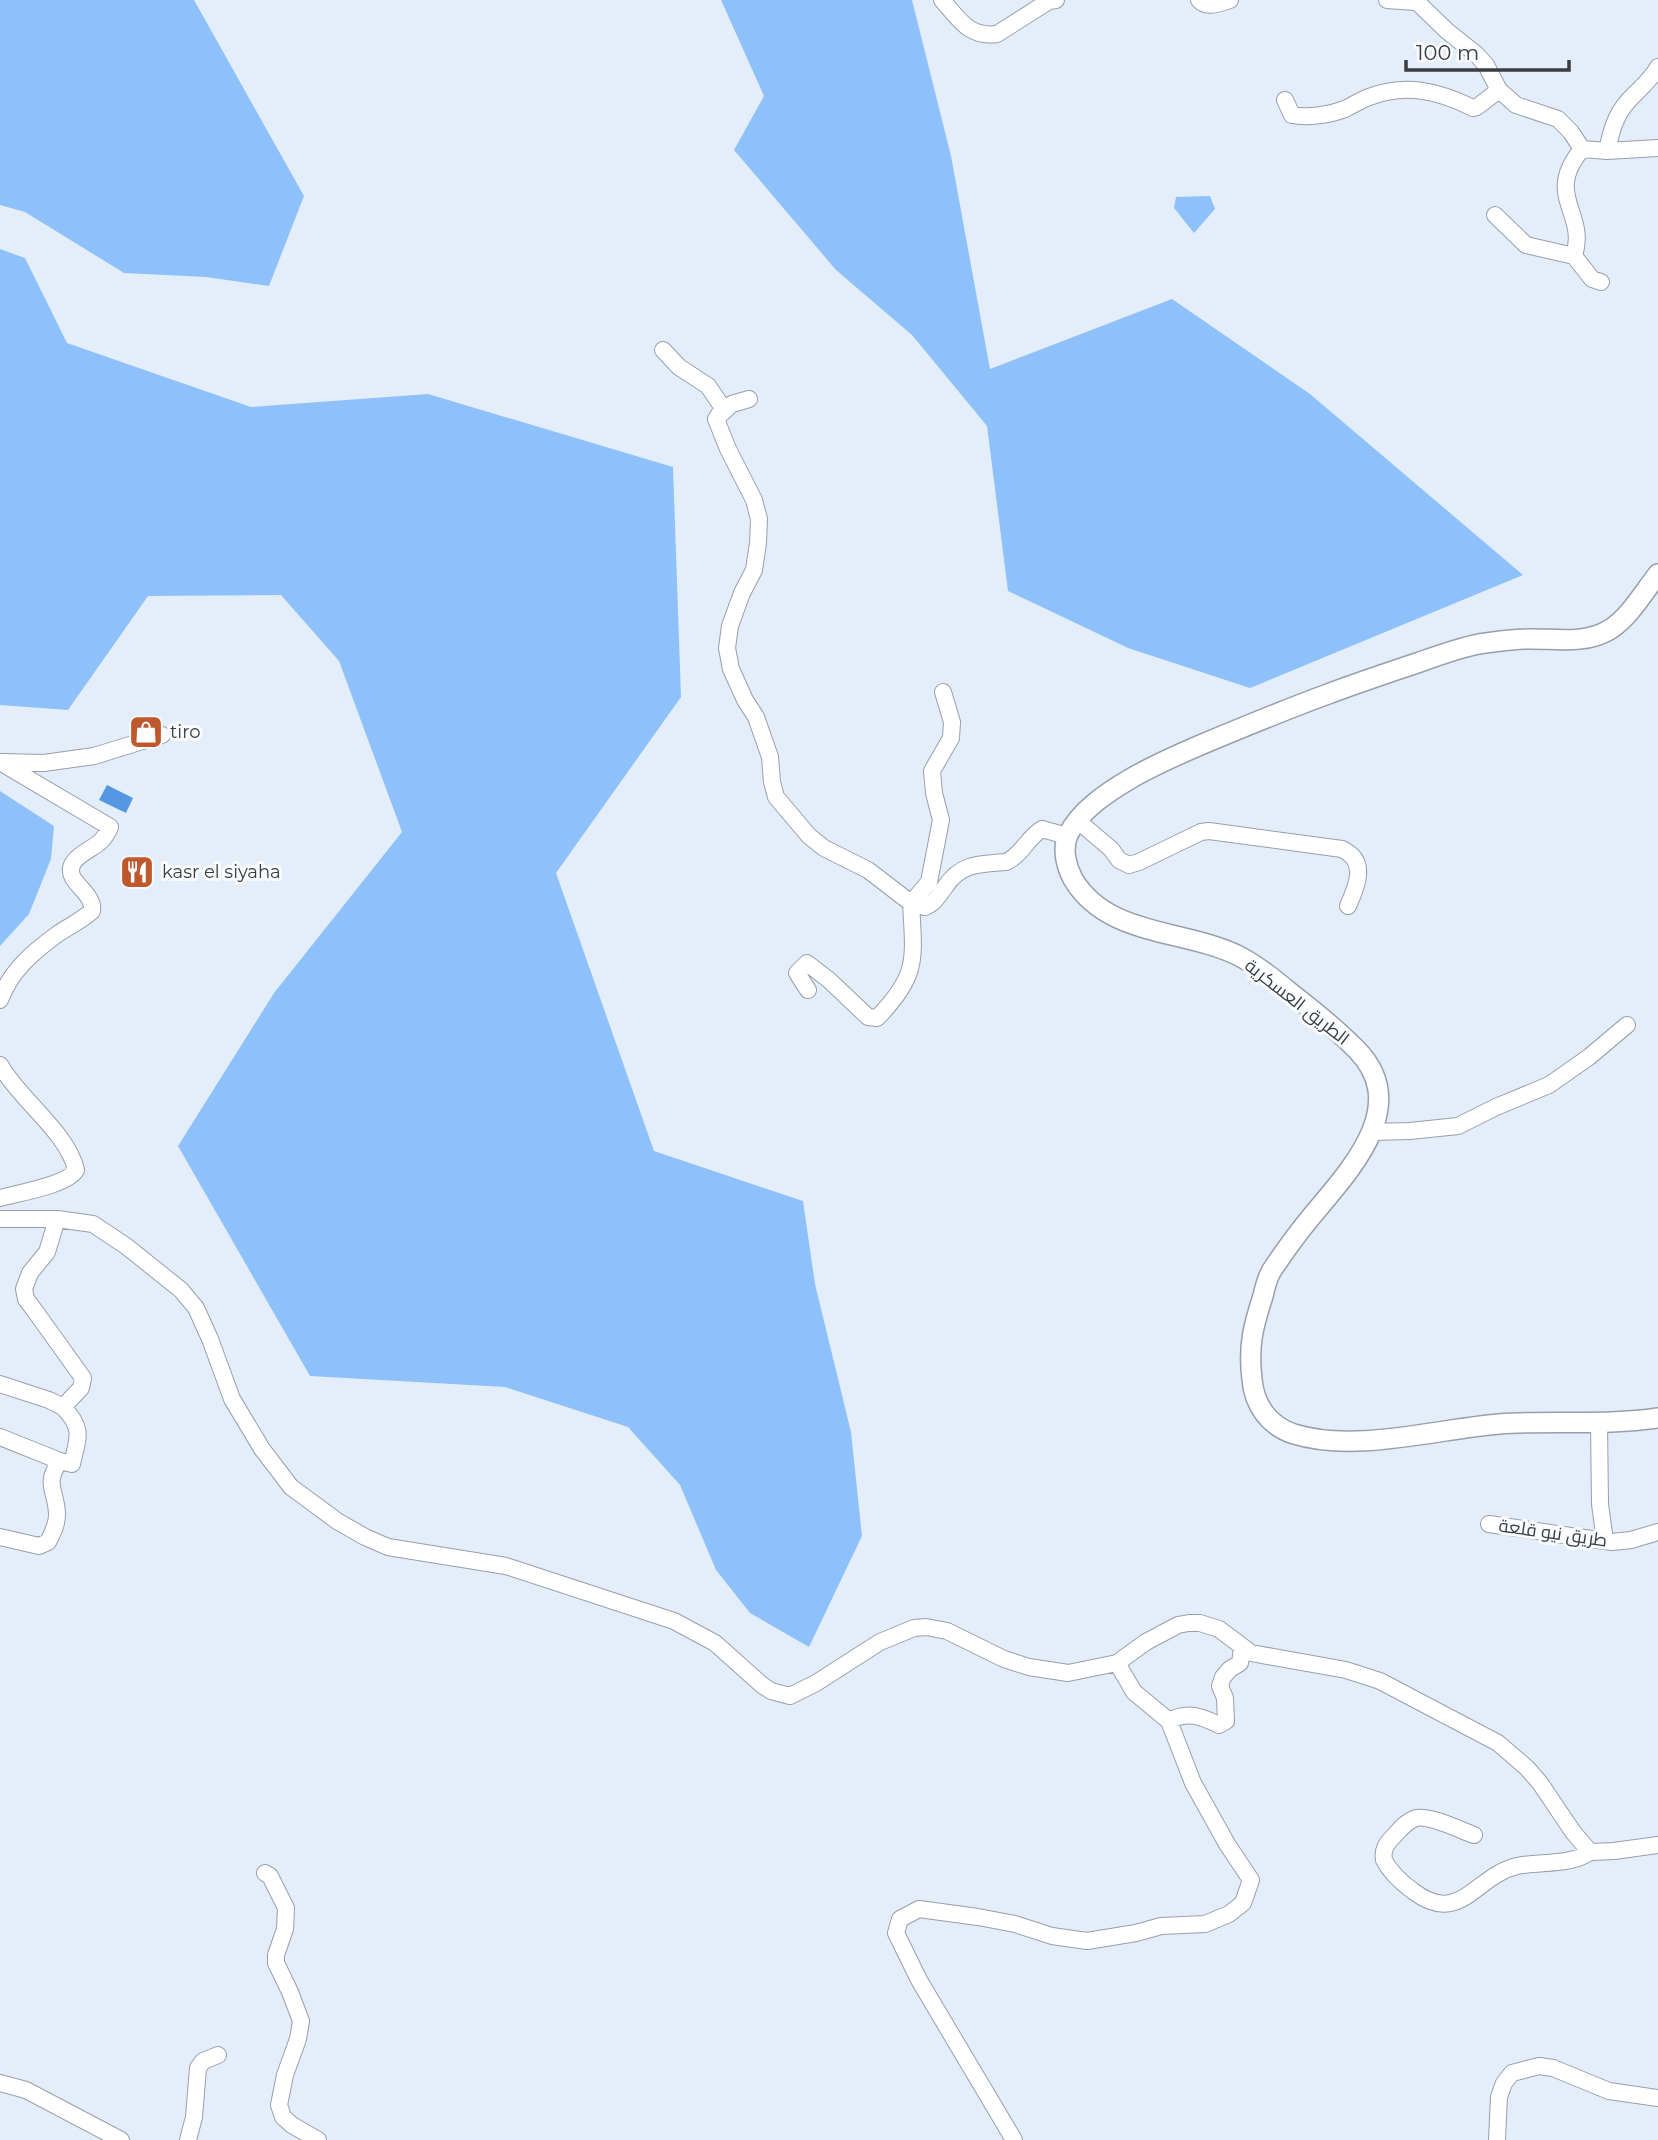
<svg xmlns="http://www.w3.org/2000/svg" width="1658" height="2140" viewBox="0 0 1658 2140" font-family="Montserrat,Cairo,sans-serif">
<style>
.green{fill:#8ec1fa}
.water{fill:#5598e2}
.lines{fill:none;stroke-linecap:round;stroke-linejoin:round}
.minor-casing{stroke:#969faa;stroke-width:18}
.major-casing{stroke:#969faa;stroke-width:22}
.minor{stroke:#fff;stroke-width:16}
.major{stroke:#fff;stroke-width:19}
.labels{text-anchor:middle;stroke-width:6;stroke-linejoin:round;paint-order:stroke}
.poi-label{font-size:18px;fill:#393d41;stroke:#f9fbfd;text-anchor:start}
.street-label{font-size:18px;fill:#393d41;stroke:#f9fbfd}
</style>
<rect width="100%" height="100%" fill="#e4eefa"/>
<path class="green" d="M0 0H194L304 196 269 286 206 277 124 273 25 212 0 205Z
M721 0H912L951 156 990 369 1172 299 1310 394 1523 575 1250 688 1128 648 1008 591 987 426 912 335 836 270 734 150 764 96Z
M1210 196 1215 209 1194 233 1174 208 1176 197Z
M0 249 25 258 67 343 251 407 428 394 673 467 681 697 556 873 654 1151 803 1201 815 1284 851 1432 862 1536 809 1647 750 1613 716 1570 680 1485 628 1427 505 1387 310 1376 178 1146 274 993 402 832 339 661 281 595 148 596 68 710 0 705Z
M0 791 54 826 51 859 29 914 0 946Z"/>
<path class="water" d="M107 785 133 798 126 813 99 800Z"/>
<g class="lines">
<g class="minor-casing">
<path id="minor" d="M942 0C959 19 969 38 997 34L1049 1 1056 0
M1199 0C1207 9 1220 3 1230 0
M1387 0 1416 2
M1415 0 1447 31 1476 54 1486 65 1499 90 1516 105 1558 119 1571 132 1582 149 1607 151 1658 148
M1285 100 1292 115C1308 118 1329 115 1345 109 1353 105 1361 100 1369 97 1406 83 1439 91 1473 108L1477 107 1499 90
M1582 149C1543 196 1588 212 1574 256L1592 279 1601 282
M1607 151C1611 132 1615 115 1629 100 1639 89 1651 80 1658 67
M1495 215 1526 245 1574 256
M663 350 679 367 708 386 723 408 716 419 728 449 754 500 759 519 758 543 754 570 742 593 730 626 727 648 731 669 745 700 756 717 770 757 772 782 776 797 809 836 824 848 868 870 911 903 925 907C935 903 938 896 945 887 961 863 979 864 1006 862 1022 855 1027 838 1042 829L1067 836
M718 417 732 404 749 399
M0 762 110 827C108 832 105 837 101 841 91 851 63 859 73 878 80 889 94 898 92 911 82 920 70 926 59 933 34 951 11 970 0 1000
M2 762 44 763 94 756 162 735
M1078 821 1111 849 1119 860 1129 865 1139 862 1201 832 1209 831 1342 849C1368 861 1357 886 1348 906
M808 990 797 973 807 963 829 980 868 1017 877 1018C919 975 914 959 911 903L929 882 941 820 934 793 932 771 951 738 952 722 943 692
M0 1065C19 1099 68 1133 76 1170 68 1185 18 1193 0 1198
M1371 1132 1410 1131 1458 1126 1496 1107 1549 1085 1589 1057 1627 1025
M0 1219H57L93 1224 126 1246 181 1290 196 1308 210 1339 232 1399 262 1449 291 1487 337 1521 365 1537 388 1547 506 1566 674 1621 715 1643 762 1685 771 1691 790 1696 816 1683 880 1642 914 1628 926 1627 947 1631 1004 1659 1029 1667 1068 1673 1117 1663 1146 1642 1178 1625 1189 1623H1200L1219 1629 1251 1653 1346 1670 1380 1681 1498 1743 1527 1768 1540 1783 1573 1832 1590 1852 1614 1851 1658 1845
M0 1384 49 1400 63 1407 81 1388 83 1378 35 1311 26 1299 24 1289 30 1273 47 1252 57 1219
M1599 1422 1600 1504 1605 1541
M0 1437 60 1461
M1489 1524 1612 1542 1631 1540 1658 1532
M0 1537 39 1546 48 1542C52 1534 57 1525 57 1515 57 1491 43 1485 60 1461L72 1464C78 1437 84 1429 63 1407
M1169 1721C1187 1711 1201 1716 1219 1725L1226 1721 1225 1698 1220 1686 1223 1677 1230 1669 1240 1663 1242 1648
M1474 1835C1460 1830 1430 1815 1416 1818 1407 1821 1400 1829 1394 1836 1387 1843 1382 1849 1384 1860 1390 1872 1402 1883 1413 1891 1460 1927 1475 1876 1517 1866 1541 1861 1569 1866 1590 1852
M265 1873 270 1876 286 1908 285 1929 276 1955V1963L290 1992 301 2021 298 2039 285 2075 279 2105 283 2117 292 2125 318 2140
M0 2083 26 2090 121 2140
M188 2140 194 2117 198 2068 203 2061 218 2055
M1014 2140 919 1980 896 1933 900 1919 919 1909 978 1917 1015 1924 1052 1936 1087 1941 1136 1933 1161 1926 1205 1924 1229 1914 1243 1903 1251 1880 1227 1844 1193 1783 1169 1721 1134 1692 1117 1663
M1497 2140 1499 2097 1504 2083 1512 2073 1539 2066 1553 2068 1609 2091 1658 2098"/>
</g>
<g class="major-casing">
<path id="major" d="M1658 574C1643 593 1629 618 1609 630 1584 645 1553 638 1526 639 1511 639 1494 642 1479 644 1458 648 1437 656 1417 663 1387 673 1357 683 1328 694 1284 710 1241 728 1198 746 1175 756 1152 766 1130 779 1108 792 1080 810 1068 835 1062 849 1066 866 1073 879 1107 937 1185 929 1239 956 1258 966 1275 980 1292 994 1314 1011 1336 1029 1356 1049 1413 1106 1349 1171 1311 1217 1297 1234 1284 1252 1272 1270 1267 1278 1265 1287 1263 1296 1253 1327 1248 1346 1252 1379 1254 1405 1269 1426 1294 1434 1355 1453 1437 1429 1499 1424 1552 1420 1605 1426 1658 1418"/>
</g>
<use href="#minor" class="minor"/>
<use href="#major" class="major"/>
</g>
<defs>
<g id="shop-square" transform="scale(1.75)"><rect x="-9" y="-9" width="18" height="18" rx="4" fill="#bf582c" stroke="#f9fbfd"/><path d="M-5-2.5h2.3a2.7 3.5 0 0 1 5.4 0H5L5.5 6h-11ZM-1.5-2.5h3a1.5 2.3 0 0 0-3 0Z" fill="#fff"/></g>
<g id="restaurant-square" transform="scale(1.75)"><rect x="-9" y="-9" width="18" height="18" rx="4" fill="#bf582c" stroke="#f9fbfd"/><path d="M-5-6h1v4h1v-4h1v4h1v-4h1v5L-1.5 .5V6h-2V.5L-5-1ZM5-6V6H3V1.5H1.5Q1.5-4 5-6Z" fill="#fff"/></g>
</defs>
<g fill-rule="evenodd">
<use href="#shop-square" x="146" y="732"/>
<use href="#restaurant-square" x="137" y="872"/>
</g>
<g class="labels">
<g class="poi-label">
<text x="170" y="738">tiro</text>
<text x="162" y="878">kasr el siyaha</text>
</g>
<g class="street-label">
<text transform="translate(1297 1002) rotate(38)" y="6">الطريق العسكرية</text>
<text transform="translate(1553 1533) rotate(8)" y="6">طريق نيو قلعة</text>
</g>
</g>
<path d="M1406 60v10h163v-10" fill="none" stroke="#393d41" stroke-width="3.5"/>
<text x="1416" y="60" font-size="21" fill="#393d41" stroke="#f9fbfd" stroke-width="5" paint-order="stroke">100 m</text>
</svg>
